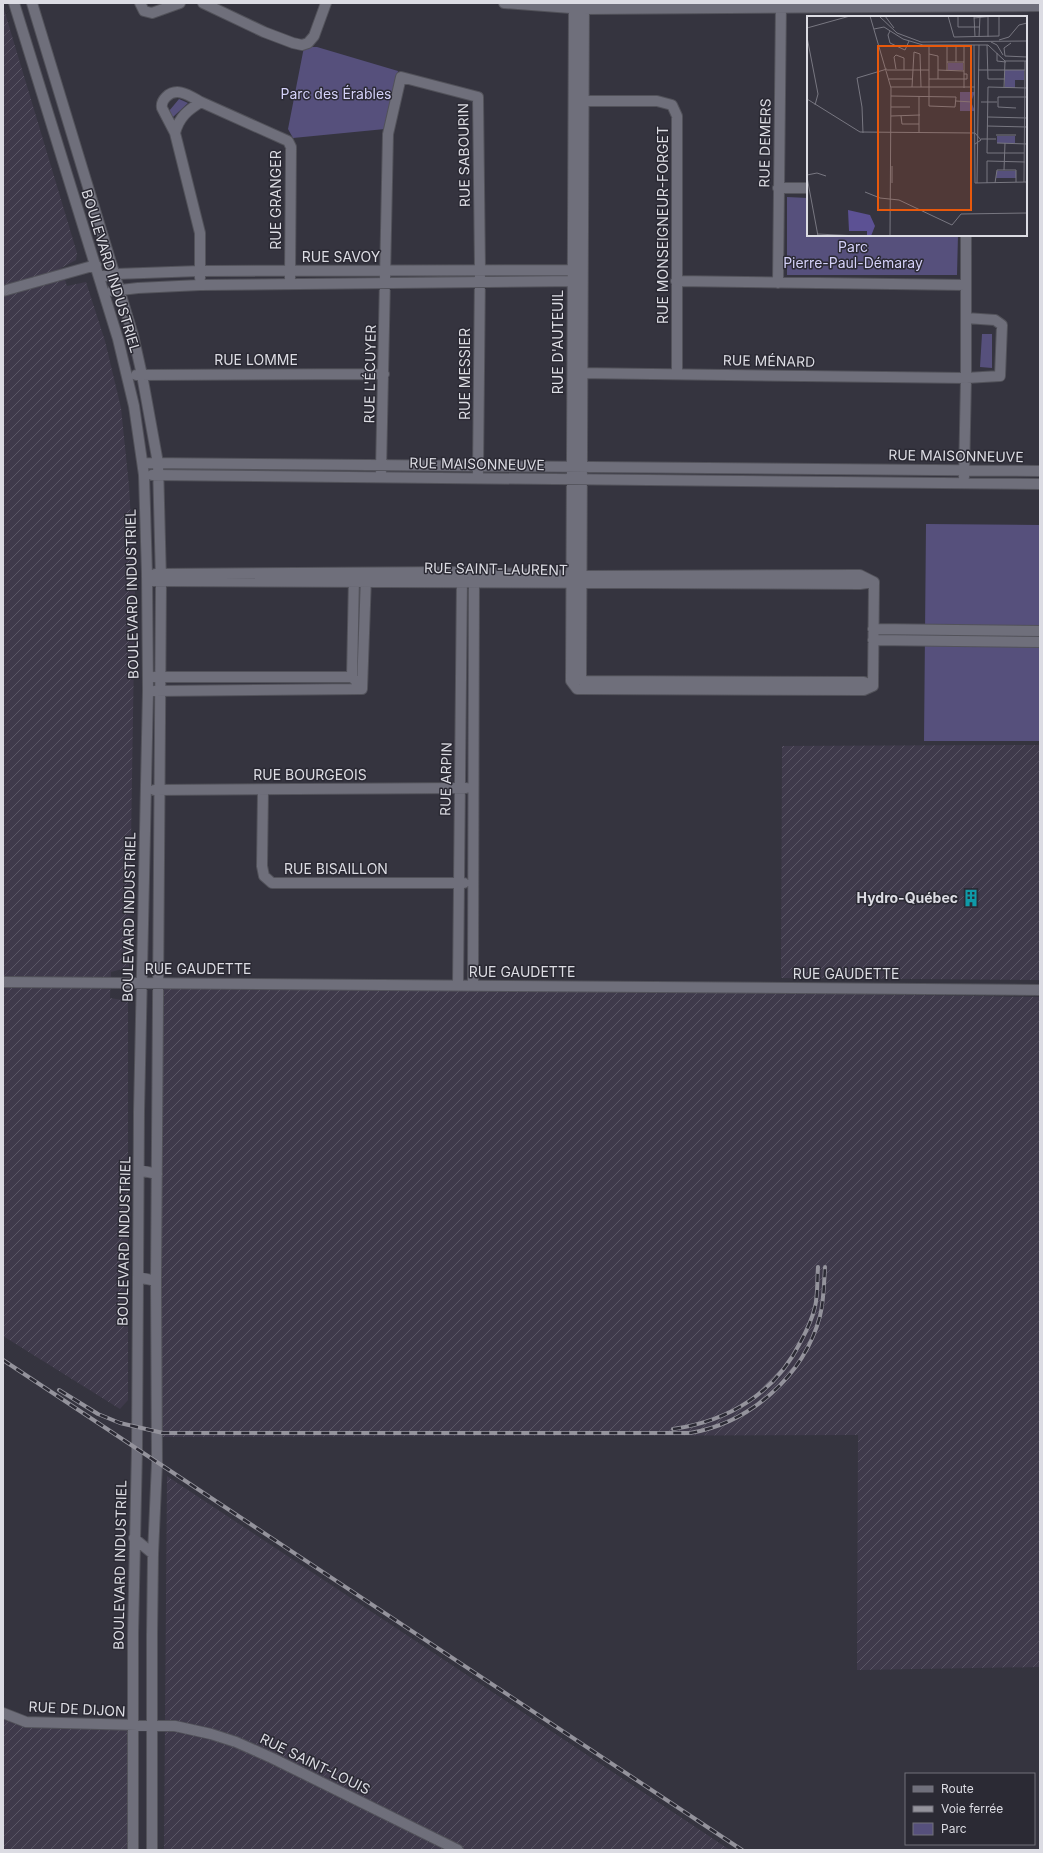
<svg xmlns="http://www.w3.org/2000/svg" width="1043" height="1853" viewBox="0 0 1043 1853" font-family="Inter,sans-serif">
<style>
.industrial{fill:url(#industrial-furrows)}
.park{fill:#56507c}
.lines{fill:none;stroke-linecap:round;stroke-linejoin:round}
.minor-casing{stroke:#52525a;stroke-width:12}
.minor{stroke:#6f6f7b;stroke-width:10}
.rail-casing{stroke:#94939c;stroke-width:4}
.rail{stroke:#2b2a34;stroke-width:2.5;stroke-dasharray:8;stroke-linecap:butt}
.labels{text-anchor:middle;stroke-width:3;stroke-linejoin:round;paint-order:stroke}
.park-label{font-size:14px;fill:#d4d1f8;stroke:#2b2a34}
.street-label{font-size:14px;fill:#dcdce3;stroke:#2b2a34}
.poi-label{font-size:14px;font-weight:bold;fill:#dcdce3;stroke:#2b2a34;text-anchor:end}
.inset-road{fill:none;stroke:#787781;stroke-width:1}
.view{fill:#e8590c;fill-opacity:0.15;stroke:#e8590c;stroke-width:2}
.inset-edge{fill:none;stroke:#dcdce3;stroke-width:2}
</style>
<defs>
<pattern id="industrial-furrows" width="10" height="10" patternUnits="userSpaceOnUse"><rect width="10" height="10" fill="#3f3a4b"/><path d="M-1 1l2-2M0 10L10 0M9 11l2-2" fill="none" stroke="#5a5665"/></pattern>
</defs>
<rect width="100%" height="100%" fill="#35343f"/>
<path class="industrial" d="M3 6 77 253 76 260 61 268 67 286 86 282 105 341 121 408 129 486 135 590 129 967 111 972 110 998 128 1001V1400L120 1409 3 1336Z
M1040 745V980L781 978 782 746Z
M160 982 1040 997V1667L857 1670 858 1435 154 1437Z
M167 1476 730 1850H164Z
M3 1712 26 1722 133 1726 134 1850H3Z"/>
<path class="park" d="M304 47H317L398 71 385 129 293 138 288 129Z
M179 99 188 103 173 117 169 115V111Z
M787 197 808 198V235H958L957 275H787Z
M982 334H992V368L980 367Z
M926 524 1040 525V741H924Z"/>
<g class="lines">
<g class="minor-casing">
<path id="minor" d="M14 3 118 339 134 406 144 475 147 574 148 691 139 1112 137 1449 133 1634V1850
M32 3 133 335 142 375 158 463 161 581 156 1281 157 1463 153 1554 152 1635V1850
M140 3 144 11 152 13 180 3
M203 3 264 32 293 43 302 45 308 43 314 36 326 3
M504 3 584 9 1040 6
M574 3 571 681 577 689 864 690 873 686 874 582
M577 101H657L672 105 677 116V374
M175 133 162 108C161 103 163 100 166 97 177 86 190 96 201 102
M778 188H808
M99 277 115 274 200 271 577 270
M200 278V233L175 133C179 117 188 110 201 102L288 141 291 147 290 278
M676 281 966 285
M778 283 781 3
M3 291 96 265
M112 291 138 288 200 285 578 281
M577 373 966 378 1000 376 1002 325 995 320 966 318
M136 375 384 374
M143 463 1040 471
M381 471 388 134 401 77 478 97 480 271 478 472
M152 475 1040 484
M964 477 966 378V235
M155 574 462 572 582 576 860 575 874 582
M354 577 352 677 356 681
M154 581 860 584 874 582
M873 629 1040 631
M873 640 1040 642
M154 677H352
M581 679 584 3
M581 679 585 681 864 682 873 686
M362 689 366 577
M154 691 362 689
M154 790 466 788
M263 790 262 866 264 876 272 883H464
M3 982 1040 990
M458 985 462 576
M473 985 474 577
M139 1170 157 1174
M138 1277 156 1281
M134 1538 153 1554
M3 1713 26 1722 175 1726 211 1734 236 1742 272 1758 458 1850"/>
</g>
<use href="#minor" class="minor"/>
<g class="rail-casing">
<path id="rail" d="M3 1360 742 1850
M59 1390 98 1414 120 1423 163 1433H690C750 1423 804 1376 820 1316 824 1300 824 1283 825 1267
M673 1429C730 1421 776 1392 801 1341 807 1330 812 1319 815 1307 818 1294 817 1280 818 1267"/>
</g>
<use href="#rail" class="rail"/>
</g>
<defs>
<g id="building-bare" transform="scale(1.38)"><path d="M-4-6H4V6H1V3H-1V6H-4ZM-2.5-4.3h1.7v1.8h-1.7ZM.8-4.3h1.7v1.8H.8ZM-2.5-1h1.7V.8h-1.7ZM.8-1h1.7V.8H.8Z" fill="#0f9aa8" stroke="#2b2a34" stroke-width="2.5" paint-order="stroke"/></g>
</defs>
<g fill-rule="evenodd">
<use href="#building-bare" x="971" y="898"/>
</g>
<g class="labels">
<g class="park-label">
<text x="336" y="99">Parc des Érables</text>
<text x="853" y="252">Parc<tspan x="853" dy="16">Pierre-Paul-Démaray</tspan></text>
</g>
<g class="street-label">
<text transform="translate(765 143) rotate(-89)" y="5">RUE DEMERS</text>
<text transform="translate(464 155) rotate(-91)" y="5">RUE SABOURIN</text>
<text transform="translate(276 200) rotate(-90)" y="5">RUE GRANGER</text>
<text transform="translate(663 225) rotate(-90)" y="5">RUE MONSEIGNEUR-FORGET</text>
<text x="341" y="262">RUE SAVOY</text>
<text transform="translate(111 271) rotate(73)" y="5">BOULEVARD INDUSTRIEL</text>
<text transform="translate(558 342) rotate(-90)" y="5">RUE D'AUTEUIL</text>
<text x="256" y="365">RUE LOMME</text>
<text transform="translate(769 361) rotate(1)" y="5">RUE MÉNARD</text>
<text transform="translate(370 374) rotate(-89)" y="5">RUE L'ÉCUYER</text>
<text transform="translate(465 374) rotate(-90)" y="5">RUE MESSIER</text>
<text transform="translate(956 456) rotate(1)" y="5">RUE MAISONNEUVE</text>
<text transform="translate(477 464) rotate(1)" y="5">RUE MAISONNEUVE</text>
<text transform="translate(496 569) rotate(1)" y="5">RUE SAINT-LAURENT</text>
<text transform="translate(132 594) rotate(-91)" y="5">BOULEVARD INDUSTRIEL</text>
<text x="310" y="780">RUE BOURGEOIS</text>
<text transform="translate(446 779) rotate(-89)" y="5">RUE ARPIN</text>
<text x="336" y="874">RUE BISAILLON</text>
<text transform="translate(129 917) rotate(-89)" y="5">BOULEVARD INDUSTRIEL</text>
<text x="198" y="974">RUE GAUDETTE</text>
<text x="522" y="977">RUE GAUDETTE</text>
<text x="846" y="979">RUE GAUDETTE</text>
<text transform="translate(124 1241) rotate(-89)" y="5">BOULEVARD INDUSTRIEL</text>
<text transform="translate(120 1565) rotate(-89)" y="5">BOULEVARD INDUSTRIEL</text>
<text transform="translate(77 1709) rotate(3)" y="5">RUE DE DIJON</text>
<text transform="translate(315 1764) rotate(26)" y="5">RUE SAINT-LOUIS</text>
</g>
<g class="poi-label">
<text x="958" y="903">Hydro-Québec</text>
</g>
</g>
<g transform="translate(807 16)">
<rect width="220" height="220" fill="#35343f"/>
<path d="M41 194 63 199 68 210 64 220H60V215H42Z" fill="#5c5194"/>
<path d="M141 47H156V54H141ZM198 54H217V64H208V72H198ZM153 76H168L164 86 168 95H153ZM190 120H208V127H190ZM190 155H209V162H189Z" fill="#56507c"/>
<path class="inset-road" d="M63 0 84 72 83 220M72 0 90 17 114 26 220 25M78 0 87 12M141 0 147 21 192 20M151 0V11H173M167 0 168 21M167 2 187 0M0 12 43 0M67 13 77 11 96 23 116 29H181L198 45H220M83 15 81 19 83 27 98 34 102 25M192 20V0M0 21 11 78 8 89M172 21 173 0M181 21V0M192 24 202 21 212 9 220 7M184 26 190 29 196 39M204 27 197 32 198 40 220 41M122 29V90L148 91 149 81M167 29 168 167 220 166M180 29 181 63M190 37V45L199 46M122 38 131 40V63M140 46H157M149 46V29M89 53 87 41 89 39 97 42V54M80 54H122M131 54 157 55M171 54H218M140 55V29M82 63H105M122 63H160V58H157M181 63H198M84 71H168M105 71 107 36 113 38 114 71M181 71 220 72M157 72V29M197 72 198 45M84 80 149 81M0 83 53 116 168 117 174 124 168 128M149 85 165 86M174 86H190M84 91H103M209 92 191 91V81H220M84 100 113 99M94 100 95 108H112M181 101 220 102M180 110 220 111M56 117 55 91 50 62 80 53M112 117V80M189 119H209M174 123H189M190 127 220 128M180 137 181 71M180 137H217M197 154 198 127M0 159 10 157 19 160M0 161 11 220M217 166 218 45M85 167V150M170 167 172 29M180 167V145L218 146M188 167 190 154H209V166M58 176 73 182 92 184 145 209 154 198 220 197M10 218 52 220"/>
<path class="view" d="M71 30H164V194H71Z"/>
<rect width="220" height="220" class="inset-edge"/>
</g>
<rect width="1043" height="1853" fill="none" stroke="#dcdce3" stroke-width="8"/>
<rect x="905" y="1773" width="130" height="72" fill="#2b2a34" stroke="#72717a"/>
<rect x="913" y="1786" width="20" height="6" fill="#6f6f7b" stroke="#72717a"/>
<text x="941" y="1793" font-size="12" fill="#dcdce3">Route</text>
<rect x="913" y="1806" width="20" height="6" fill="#94939c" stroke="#72717a"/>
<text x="941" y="1813" font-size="12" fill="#dcdce3">Voie ferrée</text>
<rect x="913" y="1823" width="20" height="12" fill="#56507c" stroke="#72717a"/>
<text x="941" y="1833" font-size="12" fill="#dcdce3">Parc</text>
</svg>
